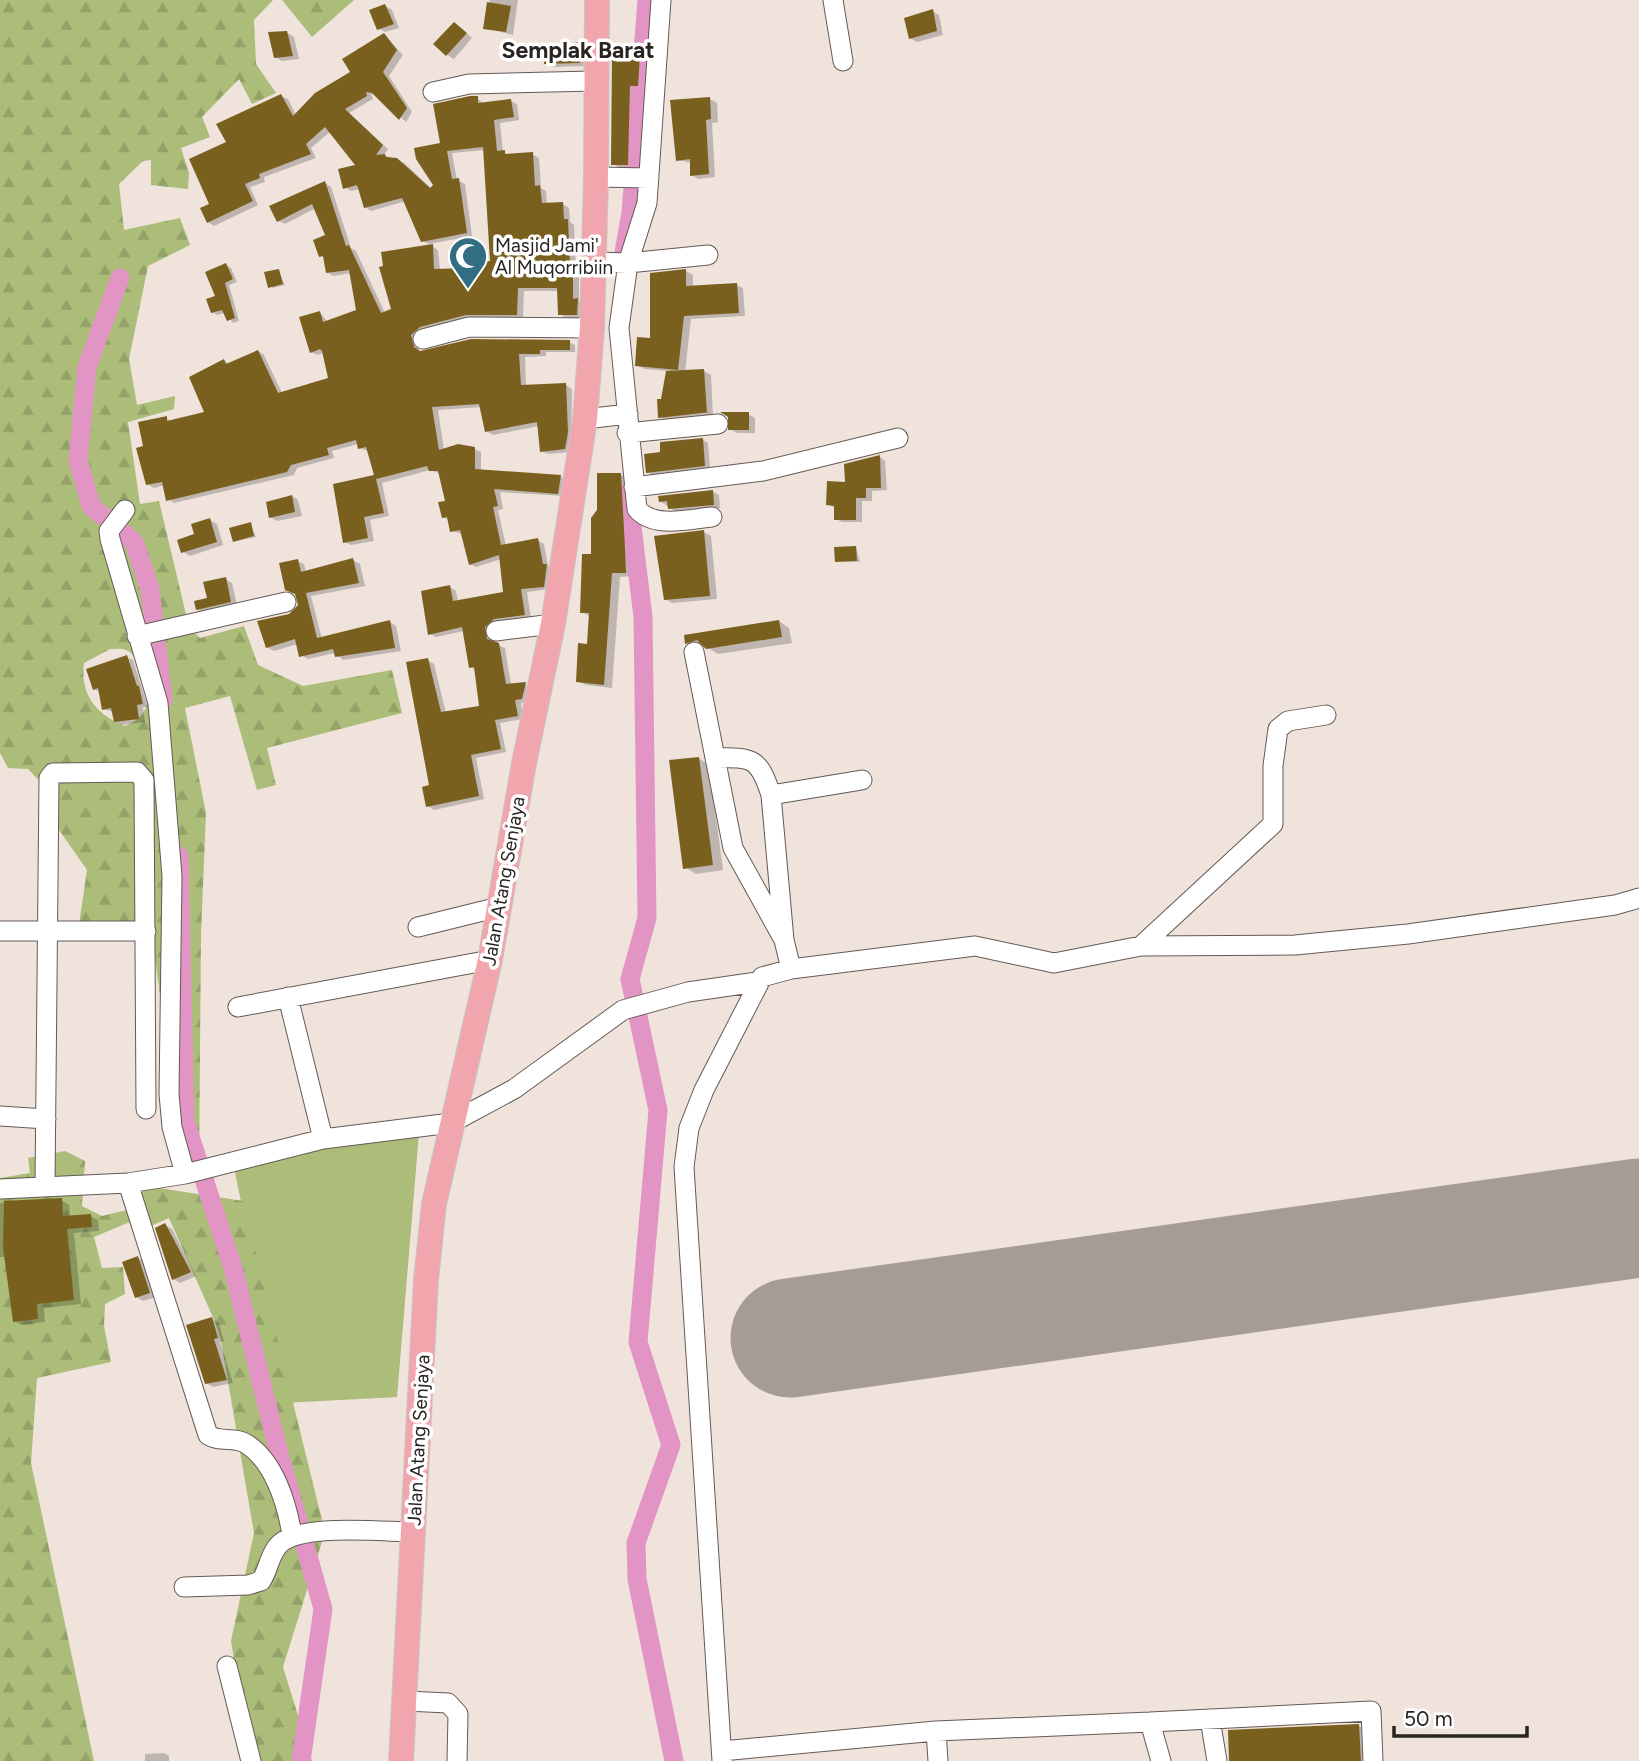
<svg xmlns="http://www.w3.org/2000/svg" width="1639" height="1761" viewBox="0 0 1639 1761" font-family="Figtree,sans-serif">
<style>
.grass{fill:#abbd78}
.forest{fill:url(#forest-firs);fill-rule:evenodd}
.shadow{fill:#0003;fill-rule:evenodd}
.lines{fill:none;stroke-linecap:round;stroke-linejoin:round}
.canal{stroke:#e295c5;stroke-width:19}
.runway{stroke:#a69c97;stroke-width:119}
.building{fill:#7a601e}
.minor-casing{stroke:#645a55;stroke-width:21}
.major-casing{stroke:#c7c6c5;stroke-width:26}
.minor{stroke:#fff;stroke-width:19}
.major{stroke:#f1a6ad;stroke-width:24}
.labels{text-anchor:middle;stroke-width:7;stroke-linejoin:round;paint-order:stroke}
.poi-label{font-size:19px;fill:#282421;stroke:#fff;text-anchor:start}
.street-label{font-size:19px;fill:#282421;stroke:#fff}
.quarter-label{font-size:23px;font-weight:bold;fill:#282421;stroke:#fff}
</style>
<defs>
<pattern id="forest-firs" width="22" height="20" patternUnits="userSpaceOnUse" patternTransform="scale(1.75)"><rect width="22" height="20" fill="#abbd78"/><path d="M5 1l3.5 6h-7zM16 11l3.5 6h-7z" fill="#93a268"/></pattern>
</defs>
<rect width="100%" height="100%" fill="#efe3dc"/>
<path class="grass" d="M419 1133 397 1397 283 1403 233 1163Z"/>
<path class="forest" d="M0 0H273L254 20 256 64 276 93 252 104 239 79 202 117 210 137 181 148 189 173 188 189 151 185V160L143 161 119 184 124 230 180 218 190 245 148 266 129 359 137 405 175 396 174 409 128 422 140 504 159 501 189 627 200 638 244 626 258 665 303 686 392 670 402 713 267 748 276 785 257 790 230 696 185 708 206 813 201 934 199 1170 178 1131 151 928 78 931 87 870 50 817 57 799 28 769 8 768 0 753ZM110 649C114 649 122 648 126 650 134 653 136 661 139 668 151 693 154 714 125 726 95 714 80 694 84 663Z
M282 0H354L312 37Z
M65 1151 85 1161 82 1206 102 1216 127 1210 146 1186 243 1201 325 1532 283 1667 312 1761H251L231 1641 254 1533 221 1341 215 1322 169 1218 146 1228 137 1219 94 1237 102 1268 123 1267 125 1294 105 1304 104 1326 111 1362 37 1378 31 1463 94 1761H0V1178L30 1173 28 1158Z"/>
<path class="shadow" d="M490 0H518L513 35 485 28Z
M385 6 392 10 399 28 385 32 378 28Z
M932 11 939 15 943 35 917 42 910 38Z
M461 28 472 38 454 59 447 55Z
M286 32 294 37 299 59 282 61 275 57Z
M384 35 403 55 389 76 412 112 406 122 376 95 371 94 373 99 349 113 388 149 384 155 404 163 432 189 436 185 442 144 477 98 484 104 511 101 517 104 519 120 500 123 503 152 510 155 532 154 539 158 541 188 546 191 547 204H563L569 208 570 222 574 225 576 271 579 273V301L584 304 583 318H566L560 314 559 291H524L523 318H473L417 340 420 353 569 342 575 345V352H546V356L525 357 526 386 566 385 572 389 571 452 548 454 541 451 539 426 493 435 486 431 482 407 438 410 444 450 474 449 481 452V472L561 477 567 481 564 496 500 492 503 509 498 510 506 546 538 540 544 544 548 566 553 569 550 589 527 592 531 618 490 631 492 643 505 648 511 685 525 684 531 687 528 702 521 703 523 719 500 723 506 752 476 758 484 799 434 810 428 806 431 786 427 660 434 664 446 713 481 707 476 670 470 667 464 631 436 637 430 634 450 587 456 591 458 602 505 593 501 559 476 567 470 564 462 534 452 531 449 520 443 517 448 502 441 474 430 470 382 483 389 516 370 520 374 541 351 545 345 542 376 476 369 451 359 448 358 444 332 451 334 458 297 468 294 475 174 503 168 499 165 485 154 488 147 484 145 448 166 418 172 422 206 413 224 361 230 364 258 351 264 355 282 393 330 379 325 352 318 355 311 352 320 313 328 322 358 311 351 273 333 276 327 272 325 258 321 256 328 235 316 208 285 224 279 221 325 183 331 187 351 248 356 251 385 313 393 310 432 246 423 241 406 201 371 211 365 207 360 189 351 191 345 187 358 166 331 131 311 148 316 158 264 177 265 182 250 187 258 205 214 226 208 222 228 143 281 96 288 99 296 115 352 72ZM485 150 492 263 471 270H440L438 250 429 244 472 236 465 184 457 180 452 153Z
M580 44 587 48V66L552 67 546 63Z
M613 56 640 58 647 62 645 89H637L634 168H620L613 164Z
M710 99 717 103 718 122 712 123 715 177 698 179 692 175V163L678 160Z
M226 265 231 268 237 282 229 285 239 321 233 323 225 313 217 315 212 312Z
M278 270 285 285 273 288 270 286Z
M686 271 693 275V287L736 285 743 288 745 316 691 319 685 372 704 371 711 375 713 416 667 421 660 417 668 371 644 369 637 365Z
M748 414 755 418V433H737L730 429Z
M703 440 708 443 710 468 653 475 647 472 662 454Z
M880 457 885 461 887 490 872 491V501H862V522H842L836 519V508L828 504Z
M621 475 628 479 633 576 620 577 612 688 586 685 578 681 589 646 591 617 582 612 593 556Z
M712 491 719 495 720 508 676 512 660 501Z
M292 496 298 500 302 516 277 521 270 517Z
M210 520 217 524 223 545 190 556 183 552Z
M250 524 256 537 235 541Z
M704 532 711 536 717 599 672 603 665 599Z
M856 547 860 562 837 561Z
M353 560 360 564 365 586 311 596 322 639 390 622 396 626 401 651 343 660 335 653 308 659 301 655 298 644 274 651 267 647 300 605 297 561 304 564 306 572Z
M225 579 232 583 237 605 204 613 197 609Z
M779 621 789 628 792 643 718 654 706 647 698 649 687 643 686 636Z
M126 657 133 660 148 707H143L145 722 121 725 115 721 114 712 103 709 101 693 94 689Z
M698 758 709 765 723 870 696 874 685 867Z
M61 1200 69 1205 70 1217 90 1216 98 1220 99 1231 74 1233 81 1304 44 1308 45 1322 22 1325 14 1321 6 1257H0V1203Z
M165 1225 172 1229 196 1276 180 1283 173 1279Z
M138 1258 145 1262 156 1297 143 1301 136 1297Z
M212 1319 219 1323 224 1341 220 1342 233 1383 213 1387 206 1383Z
M1359 1726 1374 1734 1375 1761H1231Z
M164 1753 169 1756V1761H145V1754Z"/>
<g class="lines">
<path class="canal" d="M623 258 631 213 647 0
M120 278 87 367 78 460 91 506 134 542 150 589 163 700
M628 493 643 617 647 918 630 979 658 1110 638 1342 671 1445 636 1543 637 1579 674 1761
M179 856 185 1121 233 1268 279 1454 323 1609 301 1761"/>
<path class="runway" d="M790 1338 1639 1218"/>
</g>
<path class="building" d="M487 2 511 6 506 32 483 29Z
M385 4 394 24 377 30 369 10Z
M933 9 937 31 909 39 904 18Z
M454 22 467 33 446 56 433 44Z
M287 31 293 56 274 58 268 32Z
M384 33 397 50 383 72 407 108 399 120 372 93 366 92 367 96 345 109 383 145 376 155 385 154 386 157 397 158 430 188 433 185 416 159 414 148 440 143 433 104 470 96H478V103L511 99 514 117 494 120 497 151 505 150V154L533 152 535 186 540 185 542 203 563 202 564 219H568L570 268H573V299L578 298 577 315H558L557 288H518L517 315H466L420 327 411 335 414 347 420 351 471 339 570 340V350H540V354H519L521 385 566 383 568 432 565 449 540 452 537 422 485 432 479 404 432 407 439 450 458 444 475 447V469L561 475 558 494 494 489 498 506 493 507 501 545 538 538 543 564H547L544 587 521 589 525 615 494 619 485 627 487 639 499 643 506 684 526 682 522 699 515 700 518 716 495 720 501 749 471 755 479 796 426 807 422 787 429 785 406 662 428 658 441 712 479 706 474 667 469 668 462 627 428 635 421 591 450 585 453 601 503 592 499 555 469 565 460 530 450 532 447 517 442 518 438 502 445 501 438 471H429L427 466 376 479 384 513 364 517 368 538 343 543 333 484 374 475 366 447 358 449 356 440 327 448 329 455 291 465 287 472 166 501 162 482 146 485 136 448 143 446 138 422 167 416V421L204 412 189 377 224 359 226 364 258 350 278 393 328 378 322 351 320 349 310 353 299 317 320 311 323 322 356 310 349 270 326 273 323 256 319 257 313 240 325 235 312 204 277 222 269 206 325 181 346 246 349 245 381 313 391 309 379 267 383 266 381 252 433 244 434 269 469 268 468 263 490 261 483 147 447 151 452 179 459 178 467 233 421 242 402 198 364 208 357 185 343 189 338 169 355 165 325 127 306 144 311 154 259 174 260 178 245 184 253 201 207 223 200 208 209 204 189 159 226 142 216 124 281 94 293 116 315 93 350 72 342 59Z
M580 42V63L544 64V46Z
M612 54 640 56 638 86H630L628 165H611Z
M710 97 711 119 706 120 709 174 690 176V159L676 161 670 100Z
M226 263 233 279 225 283 235 318 227 321 222 310 211 313 206 299 215 296 205 272Z
M279 269 283 284 268 288 264 272Z
M686 269V286L737 283 739 313 684 316 678 370 635 366 637 337 650 338V273Z
M704 369 707 413 710 412 658 418 657 399H661L666 371Z
M720 412H749V430H728V417Z
M703 438 705 466 646 473 644 454 660 452V442Z
M880 455 881 488H866V498H856V520H834V506L826 505 827 481 845 482 844 464Z
M597 473H621L625 548 626 573H612L604 685 576 682 578 643 587 644 589 613H580L582 554H591V518L597 510Z
M713 490 714 505 668 509 667 501 659 502 658 496Z
M292 495 295 512 269 518 266 502Z
M210 518 217 542 181 553 177 540 194 534 191 524Z
M251 522 254 536 233 542 229 528Z
M704 530 710 596 664 600 654 536Z
M856 546 857 561 835 562 834 547Z
M353 558 359 583 306 593 317 638 390 620 395 648 335 657 333 649 299 657 295 639 266 648 257 621 289 614 298 605 295 594 285 590 279 563 298 559 301 572Z
M226 577 231 602 196 610 194 601 207 598 203 582Z
M779 620 782 637 706 649 697 640 685 644 684 635Z
M127 655 137 686H139L143 704 137 705 139 719 114 722 111 708 102 710 98 688 93 690 86 669Z
M699 757 713 865 683 869 669 760Z
M62 1198 63 1216 91 1214 92 1227 67 1229 74 1300 37 1304 38 1319 13 1322 3 1247 4 1201Z
M165 1223 191 1272 172 1280 155 1228Z
M138 1256 150 1293 135 1298 122 1262Z
M212 1317 218 1338 214 1339 227 1380 205 1384 186 1325Z
M1359 1724 1361 1761H1229L1228 1730Z"/>
<g class="lines">
<g class="minor-casing">
<path id="minor" d="M661 0 647 203 628 263 619 328 637 509C654 529 690 519 712 517
M833 0 843 61
M433 92 469 84 594 81
M596 177 649 178
M593 262 628 263 708 255
M423 339 469 327 592 328
M585 419 628 414
M627 433 718 424
M634 487 763 471 898 438
M125 510 109 531 110 539 158 703 172 876 169 1094 172 1127 185 1174
M496 631 553 624
M137 636 286 602
M694 652 733 848 784 940
M716 758C753 757 759 758 771 795L784 940 791 969
M771 795 862 780
M418 927 499 907
M0 931H146
M1141 946 1273 824V766L1278 729 1288 721 1326 715
M288 997 323 1139
M238 1007 490 960
M0 1116 46 1119
M128 1183 208 1435C220 1443 233 1436 245 1443 274 1460 287 1504 292 1535
M45 1186 49 778 53 773 137 772 144 780 146 1109
M0 1189 128 1183 185 1174 323 1139 451 1123 514 1089 623 1010 688 992 757 982
M184 1587 248 1585 261 1581C268 1571 269 1557 277 1547 295 1522 383 1532 414 1532
M227 1666 251 1761
M406 1701 448 1703 458 1714 457 1761
M1210 1719 1217 1761
M1150 1722 1371 1711 1373 1761
M936 1731 938 1761
M722 1751 936 1731 1150 1722 1161 1761
M722 1761 684 1167 689 1128 704 1090 762 977 791 969 975 946 1054 963 1141 946 1295 945 1408 934 1615 905 1639 898"/>
</g>
<g class="major-casing">
<path id="major" d="M401 1761 426 1280 434 1204 490 960 524 763 553 624 585 419 592 328 596 177 597 0"/>
</g>
<use href="#minor" class="minor"/>
<use href="#major" class="major"/>
</g>
<defs>
<g id="mosque-pin" transform="scale(2.0125)"><path d="M0 17L-7.5 6A9.5 9.5 0 1 1 7.5 6Z" fill="#316e84" stroke="#fff"/><path d="M3.5-4.9A6 6 0 1 0 3.5 4.9A5 5 0 1 1 3.5-4.9Z" fill="#fff"/></g>
</defs>
<g fill-rule="evenodd">
<use href="#mosque-pin" x="468" y="256"/>
</g>
<g class="labels">
<g class="poi-label">
<text x="495" y="252">Masjid Jami'<tspan x="495" dy="22">Al Muqorribiin</tspan></text>
</g>
<g class="street-label">
<text transform="translate(503 881) rotate(-80)" y="7">Jalan Atang Senjaya</text>
<text transform="translate(418 1440) rotate(-87)" y="7">Jalan Atang Senjaya</text>
</g>
<g class="quarter-label">
<text x="578" y="58">Semplak Barat</text>
</g>
</g>
<path d="M1394 1726v10h133v-10" fill="none" stroke="#282421" stroke-width="3.5"/>
<text x="1404" y="1726" font-size="21" fill="#282421" stroke="#ffffff" stroke-width="5" paint-order="stroke">50 m</text>
</svg>
